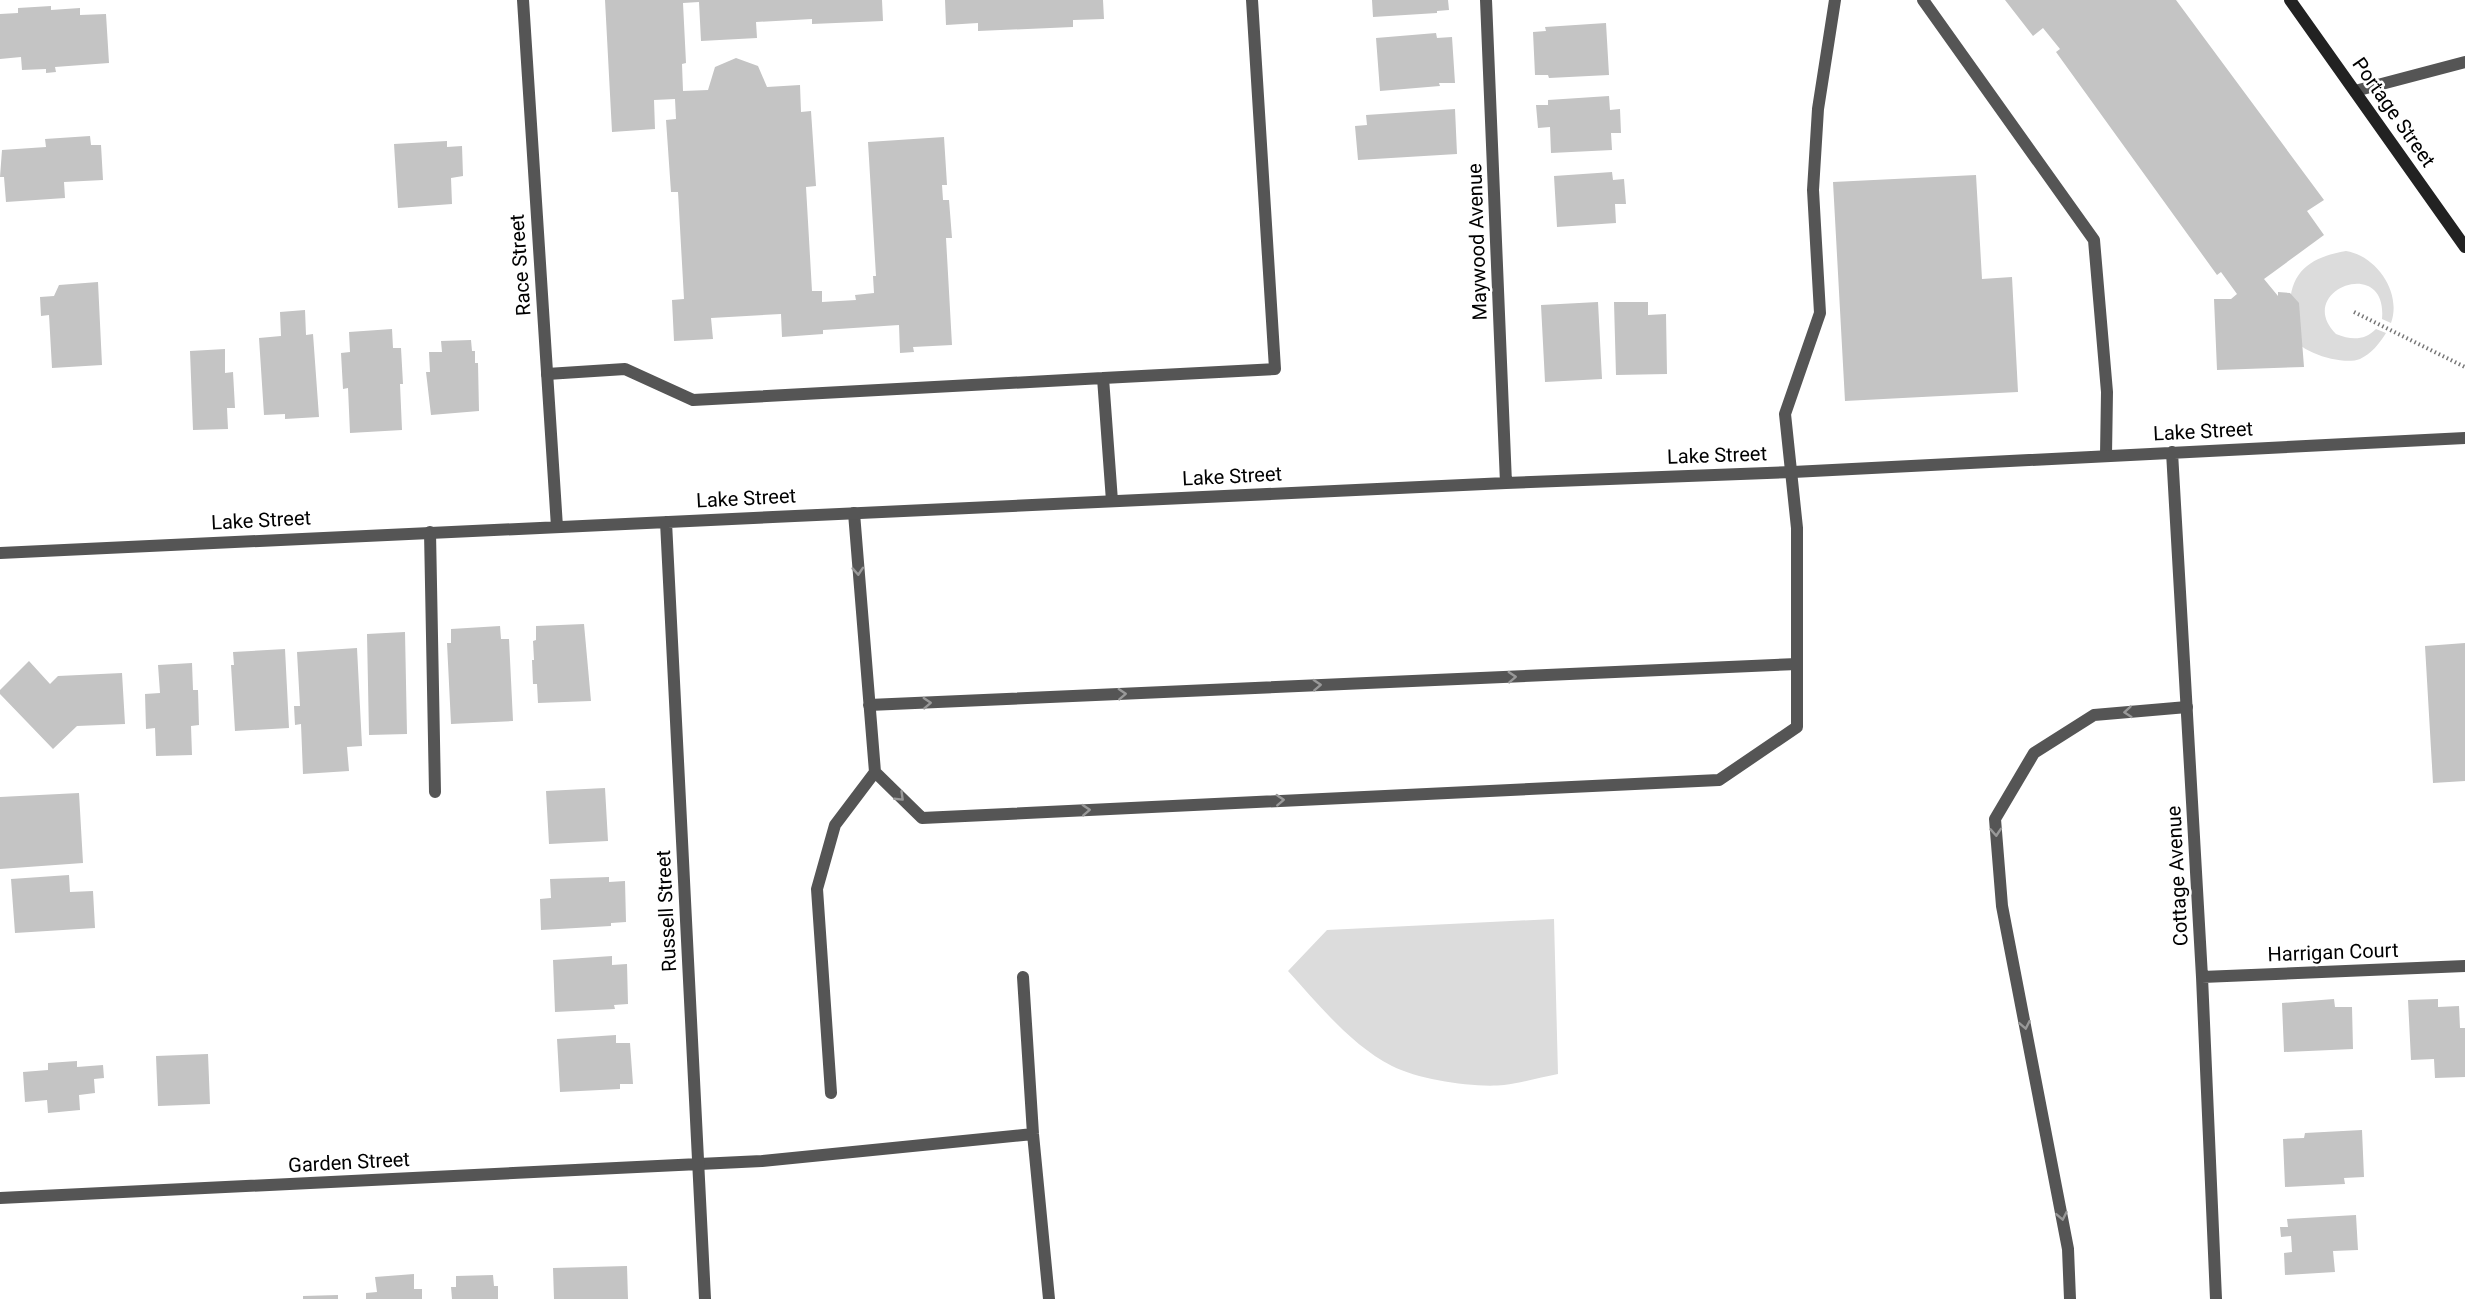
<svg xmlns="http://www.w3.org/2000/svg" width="2465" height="1299" viewBox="0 0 2465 1299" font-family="Roboto,sans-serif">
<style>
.green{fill:#dcdcdc}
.building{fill:#c4c4c4}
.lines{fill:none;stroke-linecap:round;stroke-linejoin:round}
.path{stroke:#777;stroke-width:4;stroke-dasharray:1.5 3;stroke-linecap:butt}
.service{stroke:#555;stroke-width:12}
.minor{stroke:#555;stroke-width:12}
.secondary{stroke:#222;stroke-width:12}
.oneway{stroke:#999}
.labels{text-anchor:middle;stroke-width:5;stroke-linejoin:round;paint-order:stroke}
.street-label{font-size:20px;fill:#000;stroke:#fff}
</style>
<rect width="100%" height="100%" fill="#fff"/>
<path class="green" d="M2346 251C2377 256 2402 293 2391 323L2382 319C2388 254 2293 291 2336 334 2351 340 2364 341 2376 329L2386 333C2380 343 2371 354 2360 359 2343 366 2296 352 2290 333 2288 327 2290 316 2290 310 2289 272 2310 257 2346 251Z
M1554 919 1558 1074C1541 1077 1522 1083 1504 1085 1474 1088 1420 1080 1392 1066 1351 1045 1319 1005 1288 971L1327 930Z"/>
<path class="building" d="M605 0H882L883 21 812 24V19L756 22 757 38 701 41 699 2 683 3 686 63 682 64 683 91 708 90 715 67 736 58 758 66 767 87 800 85 801 112 811 111 816 186 806 187 812 291H822V302L856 300 855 295 874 293 873 276H876L868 142 944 137 947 185H942L943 200H949L952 238H946L952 345 913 347 914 352 900 353 899 325 823 330V334L782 337 781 314 711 318 713 339 674 341 672 300 684 299 678 192H671L666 120 676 119 675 99 654 100 655 129 612 132Z
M945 0H1103L1104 19 1073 20V27L978 31V23L946 25Z
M1372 0H1448L1449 10 1437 11V13L1373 17Z
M2005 0H2176L2324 200 2307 211 2324 235 2264 279 2278 296V292L2290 293 2299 303 2304 367 2217 370 2214 299H2231L2237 294 2221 272 2217 275 2056 52 2060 49 2043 28 2033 36Z
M51 6V10L80 8V15L106 14 109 63 55 67 56 72 46 73V69L22 70 21 57 0 59V14L18 13V8Z
M1606 23 1609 75 1549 78 1548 75H1535L1533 32 1546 31 1545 27Z
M1436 33 1437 38 1452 37 1455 83H1439L1440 86 1380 91 1376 38Z
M1609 96 1610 110 1620 109 1621 133H1611L1612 150 1551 153 1550 127 1538 128 1536 105H1548V100Z
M1455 109 1457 154 1358 160 1355 126 1367 125 1366 115Z
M90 136 91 145H101L103 180 64 182 65 198 6 202 4 177H0L2 150 46 147 45 139Z
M447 141V147L462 146 463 176 451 178 452 204 398 208 394 144Z
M1612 172 1613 180 1624 179 1626 204H1615L1616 223 1557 227 1554 176Z
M1976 175 1982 279 2012 277 2018 392 1845 401 1833 182Z
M98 282 102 365 52 368 49 315 41 316 40 297 54 296 59 285Z
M1598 302 1602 379 1545 382 1541 305Z
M1614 302H1648V315L1666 314 1667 374 1616 375Z
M305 310 306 335 313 334 319 417 285 419V414L264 415 259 338 281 336 280 312Z
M392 329 393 348H401L403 384H400L402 430 350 433 348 388 343 389 341 353 350 352 349 332Z
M471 340 472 351H475V363H478L479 411 431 415 426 372H430L429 352H442L441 341Z
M225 349V373L233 372 235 408H227L228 429 193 430 190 351Z
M584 624 591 701 538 703 537 684H533L532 660H534L533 641 536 640V626Z
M500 626 501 639H509L513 721 451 724 447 643H451V629Z
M405 632 407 734 369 735 367 634Z
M2465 643V781L2433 783 2425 646Z
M357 648 362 746 347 747 349 771 303 774 301 724 295 725 294 706H300L297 652Z
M285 649 289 728 235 731 231 665H234L233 652Z
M29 661 50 684 58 676 122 673 125 724 77 726 53 749 0 694V690Z
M192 663 193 690H198L199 725 191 726 192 755 156 756 155 728 146 729 145 694 160 693 158 665Z
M605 788 608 841 549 844 546 791Z
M79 793 83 863 0 869V797Z
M69 875 70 892 93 891 95 928 15 933 11 879Z
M609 877V882L625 881 626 922 611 923V926L541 930 540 899 551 898 550 879Z
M612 956V965L627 964 628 1004 614 1005 615 1009 555 1012 553 960Z
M2334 999 2335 1007H2352L2353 1049 2284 1052 2282 1003Z
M2438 999V1007L2459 1006 2460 1028H2465V1077L2435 1078 2434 1059 2411 1060 2408 1000Z
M616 1035V1043H630L633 1084H620V1089L560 1092 557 1039Z
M208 1054 210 1104 158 1106 156 1056Z
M77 1061V1067L103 1065 104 1078 94 1079 95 1093 79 1095 80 1110 48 1113 47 1100 25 1102 23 1072 48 1070V1063Z
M2362 1130 2364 1177 2344 1178 2345 1184 2285 1187 2283 1139 2304 1138 2305 1133Z
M2356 1215 2358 1250 2333 1251 2335 1272 2285 1275 2284 1253 2292 1252 2291 1236 2281 1237 2280 1227H2288L2287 1219Z
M627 1266 628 1299H554L553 1268Z
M414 1274V1289H422V1299H366V1293L377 1292 375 1277Z
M493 1275 494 1286H498V1299H452L451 1287H456V1276Z
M338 1295V1299H303V1296Z"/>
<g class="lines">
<path class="path" d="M2354 312 2465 367"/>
<path class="service" d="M1923 0 2094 240 2107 392 2106 455
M547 374 625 369 693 400 1103 378
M1112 501 1103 378 1275 369 1252 0
M854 513 875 772 922 818 1719 780 1797 727V528L1785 414 1820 313 1813 190 1818 109 1835 0
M430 532 435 792
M869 705 1797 664
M1023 977 1033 1134 1049 1299
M831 1093 817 889 835 825 875 772
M699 1164 762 1161 1033 1134
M2070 1299 2068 1249 2002 906 1995 819 2034 753 2094 715 2187 707"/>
<path class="minor" d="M523 0 557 527
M1486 0 1506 483
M2355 91 2465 62
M2172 452 2202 977 2216 1299
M666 522 705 1299
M0 553 1506 483 1793 472 2465 438
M2202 977 2465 966
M0 1198 699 1164"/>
<path class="secondary" d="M2290 0 2465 247"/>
</g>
<defs><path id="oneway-chevron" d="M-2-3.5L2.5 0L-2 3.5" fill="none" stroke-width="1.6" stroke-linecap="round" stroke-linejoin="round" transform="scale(1.5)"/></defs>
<g class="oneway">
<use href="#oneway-chevron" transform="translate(858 571) rotate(86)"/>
<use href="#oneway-chevron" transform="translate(1512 677) rotate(-3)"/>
<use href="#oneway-chevron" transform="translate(1317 685) rotate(-3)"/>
<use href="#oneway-chevron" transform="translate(1122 694) rotate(-3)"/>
<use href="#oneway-chevron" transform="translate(927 703) rotate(-3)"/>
<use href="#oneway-chevron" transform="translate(2128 712) rotate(175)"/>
<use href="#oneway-chevron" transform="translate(900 797) rotate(44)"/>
<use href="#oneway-chevron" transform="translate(1280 800) rotate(-3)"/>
<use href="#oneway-chevron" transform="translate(1086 810) rotate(-3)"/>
<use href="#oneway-chevron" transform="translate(1996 832) rotate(86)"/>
<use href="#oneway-chevron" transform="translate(2025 1025) rotate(79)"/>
<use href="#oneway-chevron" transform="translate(2062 1216) rotate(79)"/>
</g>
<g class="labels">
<g class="street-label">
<text transform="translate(2394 112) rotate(55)" y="7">Portage Street</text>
<text transform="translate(1477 242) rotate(-92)" y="7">Maywood Avenue</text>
<text transform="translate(520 265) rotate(-94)" y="7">Race Street</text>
<text transform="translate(2203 431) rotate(-3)" y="7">Lake Street</text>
<text transform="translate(1717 455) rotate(-2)" y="7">Lake Street</text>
<text transform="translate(1232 476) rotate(-3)" y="7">Lake Street</text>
<text transform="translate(746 498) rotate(-3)" y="7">Lake Street</text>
<text transform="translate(261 520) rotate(-3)" y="7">Lake Street</text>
<text transform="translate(2177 876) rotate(-93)" y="7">Cottage Avenue</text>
<text transform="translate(666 911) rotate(-93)" y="7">Russell Street</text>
<text transform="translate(2333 952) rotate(-2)" y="7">Harrigan Court</text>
<text transform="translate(349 1162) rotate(-3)" y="7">Garden Street</text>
</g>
</g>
</svg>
